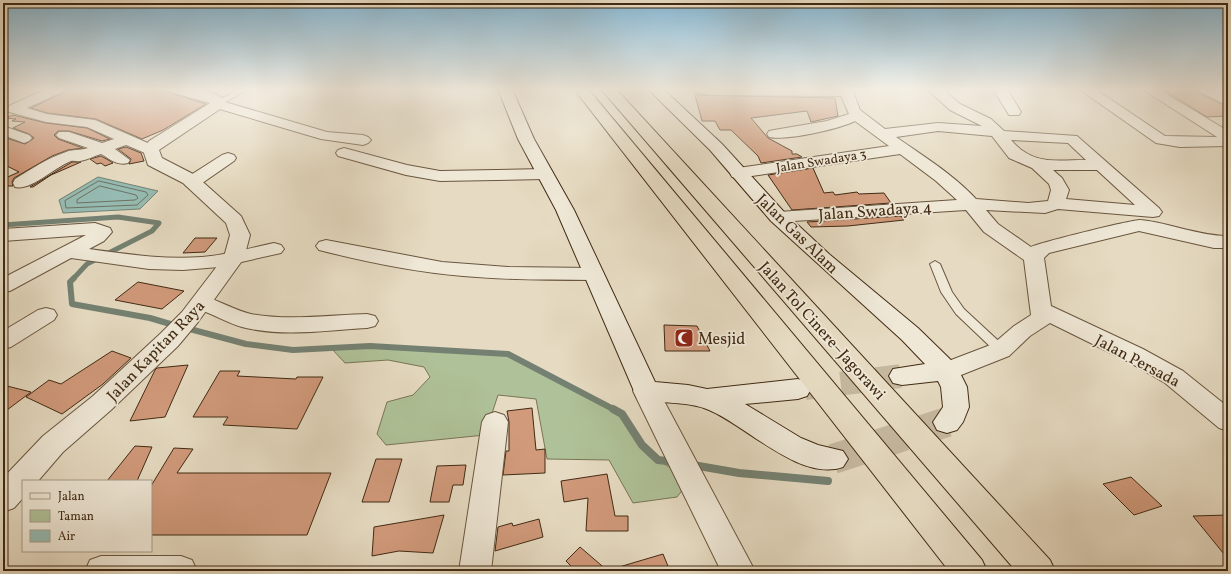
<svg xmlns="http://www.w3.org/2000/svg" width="1231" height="574" viewBox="0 0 1231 574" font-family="Vollkorn,serif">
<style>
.green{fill:#afc198;stroke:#787656}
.water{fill:#96bbb2;stroke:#748172}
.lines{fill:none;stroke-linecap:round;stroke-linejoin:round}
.shore{stroke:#6c7262;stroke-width:1}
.stream-far2{stroke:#748172;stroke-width:5}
.stream-far1{stroke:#748172;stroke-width:6}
.stream{stroke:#748172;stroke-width:8}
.building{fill:#d19a7b;stroke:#412a13}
.secondary-tunnel-far1{stroke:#c5b89f;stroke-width:24;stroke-dasharray:24 12;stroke-linecap:butt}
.secondary-tunnel{stroke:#c5b89f;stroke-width:30;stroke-dasharray:30 15;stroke-linecap:butt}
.service-casing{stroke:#6a563f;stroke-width:2}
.minor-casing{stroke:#6a563f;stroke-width:2}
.tertiary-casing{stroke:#6a563f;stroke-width:2}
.secondary-casing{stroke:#412a13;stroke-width:2}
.motorway-casing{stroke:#412a13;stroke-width:2}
.service{fill:#efe8d7;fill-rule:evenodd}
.minor{fill:#efe8d7;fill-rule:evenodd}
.tertiary{fill:#efe8d7;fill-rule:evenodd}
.secondary{fill:#efe8d7;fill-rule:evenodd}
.motorway{fill:#e6dbc2;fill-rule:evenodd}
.labels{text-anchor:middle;stroke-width:3.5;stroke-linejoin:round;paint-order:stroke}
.far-street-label{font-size:13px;fill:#412a13;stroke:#efe8d7}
.street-label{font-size:16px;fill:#412a13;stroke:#efe8d7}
.poi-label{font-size:16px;fill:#412a13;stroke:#efe8d7;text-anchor:start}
</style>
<rect width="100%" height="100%" fill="#e6dbc2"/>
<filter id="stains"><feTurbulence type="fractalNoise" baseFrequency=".005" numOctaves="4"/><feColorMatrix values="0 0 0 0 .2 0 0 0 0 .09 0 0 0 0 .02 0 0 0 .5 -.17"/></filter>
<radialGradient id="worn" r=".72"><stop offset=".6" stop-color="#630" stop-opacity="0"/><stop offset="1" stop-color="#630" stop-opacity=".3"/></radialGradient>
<path class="green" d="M370 346 508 354 622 414 642 445 658 460 690 480 677 497 633 503 609 460 547 459 536 399 498 395 485 435 386 445 377 434 387 402 413 395 430 377 424 367 388 360 345 363 331 348Z"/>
<path class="water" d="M98 177 158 191 140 209 63 213 59 200Z"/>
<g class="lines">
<path class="shore" d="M99 181 146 192 148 195 137 205 66 208 65 201Z
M100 186 136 195 138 198 135 200 77 203V200Z"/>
<path class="stream-far2" d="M3 225 118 217 159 223 152 231 87 264 73 279"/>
<path class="stream-far1" d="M74 278 70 282 72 304 150 318 177 326
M186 328 246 344 293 350 370 346 508 354 615 410"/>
<path class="stream" d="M613 409 622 414 642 445 658 460 675 462
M693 465 739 473 828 481"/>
</g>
<path class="building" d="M65 89H157L206 104 163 130 142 139 96 119 47 113 31 108 63 93Z
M1162 89H1197L1199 93 1228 107V116L1207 117Z
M695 95 835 98 838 116 811 122 807 111 751 118 768 138 792 151V154H797L802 157 761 163 758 156 731 130H720L715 121H702Z
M13 115 46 123 87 128 110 139 102 141 69 131H58L54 135 58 139 83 148 68 150 52 156 14 178 12 182 13 186H3V179L19 172 3 164V139L6 138 25 144 34 138 29 134 13 128 25 122 12 121 16 119 5 118Z
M126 147 141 153 144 161 129 164 131 159 118 149Z
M101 156 110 161 113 163 105 166 101 163 97 164 90 159Z
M72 162H81L51 175 33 187H30Z
M813 168 824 193 833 192 835 195 857 192 859 194 884 193 891 203 792 210 768 175Z
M901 216 904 220 848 226 811 227 807 222Z
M195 238H217L205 252 183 253Z
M138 282 184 291 162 309 115 300Z
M664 325 697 326 710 351H665Z
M112 351 131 358 103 384 62 414 26 397 49 380 61 384Z
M188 365 165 417 130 421 155 370 157 368Z
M220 371H240L237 376 296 379 297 377H323L297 429 223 425 228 417H193Z
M3 385 31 392 3 413Z
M532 408 536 450 545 449V473L503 475 506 451H509V422L507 411Z
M135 446 152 447 137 481H107Z
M174 448 193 449 177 473H331L307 535H151V486Z
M376 459H402L389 502H362Z
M466 465 463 485H453L449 502H430L437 466Z
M607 474 615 516H628V531H586L588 498 564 502 561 481Z
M1131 477 1162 506 1134 515 1103 484Z
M444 515 433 553 399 551 372 556 374 527Z
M1228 515V559L1193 516Z
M539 519 543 537 495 551 498 527 512 523 513 526Z
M580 547 608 571H576L566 561Z
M663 554 670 571H619V567Z"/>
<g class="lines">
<path class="secondary-tunnel-far1" d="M805 388 902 376"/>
<path class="secondary-tunnel" d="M833 459 947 422"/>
<g class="service-casing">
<path id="service" d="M240 89H248L222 104 215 102Z
M935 261 940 264 952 292 964 309 1005 347 1007 350 1005 353H997L956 314 941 292 930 264Z"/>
</g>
<g class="minor-casing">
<path id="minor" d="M46 89H64L62 92 27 108 47 114 95 120 157 147 159 150 157 153H145L126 145 115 149 130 160 128 163C117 166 110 159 101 154 94 156 87 160 80 161 77 162 74 160 71 161 55 167 31 191 15 187L13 183 15 179C31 169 48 158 66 152 73 149 78 151 88 148L59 138 56 135 59 132H69L102 143 114 139 87 127 46 122 9 112 7 109 9 106Z
M693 89H852L860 110 885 129 938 123 982 126 950 110 927 89H942L960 104 991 119 1004 131 1077 136 1159 208 1162 212 1159 216 1153 217 1058 209 1045 213 986 210 998 224 1031 247C1038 243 1134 219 1141 220 1170 223 1199 236 1228 236V248H1214L1139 231 1049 253 1044 258 1051 306 1143 349 1183 371 1228 407V431L1219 428 1165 383 1127 361 1050 323 1030 336 1009 356 956 377 947 380 938 377 935 371 938 365 993 344 1014 326 1031 315 1024 260 984 232 966 210 778 222 772 221 769 217 772 213 778 212 957 200 936 181 900 154 738 178 732 177 730 173 732 169 738 168 889 146 855 121C839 129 786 141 769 137L767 134 769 131 774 130 827 121 849 114 841 96 711 95 695 92ZM938 131 992 136 1009 158 1032 168 1049 184 1051 190 1048 201 1028 203 976 199C953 174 923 156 896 137ZM1011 140 1068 143 1086 160C1056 160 1033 166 1011 140ZM1053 170H1097L1135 205 1066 199 1069 190 1062 178Z
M993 89H1007L1021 112 1019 115H1009Z
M1079 89H1095L1165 136 1217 137 1142 89H1158L1228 131V146L1180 147 1156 143Z
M1198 89H1215L1228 96V106L1200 92Z
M218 100 327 132 363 135 368 137 371 140 368 143 363 145 321 139 213 107 211 104 213 101Z
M3 126 29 135 32 138 29 141 24 143 3 135Z
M344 148 407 165 440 171 545 169 551 170 553 174 551 178 545 179 440 181 406 175 338 156 336 153 338 150Z
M228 153 234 155 236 158 234 161 198 186 192 187 186 186 184 182 186 178 222 155Z
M95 223 110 228 112 232 104 241 89 249C126 254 164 260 202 257 226 255 250 248 274 243L281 245 284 249 281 253 219 267 183 270 149 269 71 258 10 291 3 292V278L86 235 3 241V229Z
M326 240 442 262 508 267 594 268 601 270 604 274 601 278 594 280C550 280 507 280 463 276 415 272 366 262 319 250L316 246 319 242Z
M202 296C219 300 236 311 251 314 288 321 329 315 367 314L375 316 378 321 375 326 367 328C328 330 285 337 246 328 228 324 213 313 194 308L191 303 194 298Z
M46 308 54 310 57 315 54 320 11 347 3 349V331L38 310Z
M495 412 504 415 508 422 491 571H459L482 422 486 415Z
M101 556H181L192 560 197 571H85L90 560Z"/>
</g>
<g class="tertiary-casing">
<path id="tertiary" d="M168 89C183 89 217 88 226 102L223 107 159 150 162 158 195 175 241 216 250 235 244 258 198 322 178 346 111 410 63 452 38 481H23V498L14 508 3 512V478L43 436 93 396 160 334 182 312 224 257 230 235 226 223 183 183 148 165 143 150 149 141 210 103 170 92Z
M646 381 655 384 755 571H721L633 391 637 384Z"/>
</g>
<g class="secondary-casing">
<path id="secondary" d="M498 89H512L534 139 574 210 655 382 688 385 707 389 798 379 807 382 811 389 807 396 798 399 745 404 801 438 818 445 843 451 848 459 843 467C800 482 747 426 709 410 686 400 660 405 637 398L556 210 518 139Z
M648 89H663L722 144 785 213 829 254 918 328 956 365 967 387 969 407 963 422 957 430 947 433 937 430 933 422 943 407 941 387 938 381 902 385 893 383 889 376 893 369 925 364 902 340 771 221 710 150Z"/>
</g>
<g class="motorway-casing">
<path id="motorway" d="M574 89H588L982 560 987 571H949Z
M601 89H616L1050 560 1055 571H1016Z"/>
</g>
<use href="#service" class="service"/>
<use href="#minor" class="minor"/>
<use href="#tertiary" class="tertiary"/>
<use href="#secondary" class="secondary"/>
<use href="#motorway" class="motorway"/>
</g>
<linearGradient id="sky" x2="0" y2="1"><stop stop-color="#87b7d2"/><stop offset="0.53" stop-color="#f4efe4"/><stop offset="1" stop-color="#f4efe4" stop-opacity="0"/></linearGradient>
<rect width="1231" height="169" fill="url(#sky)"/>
<defs>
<g id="mosque-square" transform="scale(1)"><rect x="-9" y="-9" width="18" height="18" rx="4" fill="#8f2418" stroke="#efe8d7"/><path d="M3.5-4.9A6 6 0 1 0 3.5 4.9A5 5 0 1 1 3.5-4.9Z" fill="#fff"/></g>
</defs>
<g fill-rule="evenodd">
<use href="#mosque-square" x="684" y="338"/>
</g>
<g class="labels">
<g class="far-street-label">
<text transform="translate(821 160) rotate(-9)" y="5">Jalan Swadaya 3</text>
</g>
<g class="street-label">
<text transform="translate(875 210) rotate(-4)" y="6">Jalan Swadaya 4</text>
<text transform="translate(798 233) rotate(44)" y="6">Jalan Gas Alam</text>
<text transform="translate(823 330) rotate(48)" y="6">Jalan Tol Cinere–Jagorawi</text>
<text transform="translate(155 350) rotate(-46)" y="6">Jalan Kapitan Raya</text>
<text transform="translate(1138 360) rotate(28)" y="6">Jalan Persada</text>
</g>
<g class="poi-label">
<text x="698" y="344">Mesjid</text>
</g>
</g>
<rect width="1231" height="574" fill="none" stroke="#e6dbc2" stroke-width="16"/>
<rect x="4" y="4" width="1223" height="566" fill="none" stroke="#412a13" stroke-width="2"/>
<rect x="8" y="8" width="1215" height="558" fill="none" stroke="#412a13"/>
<rect x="22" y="480" width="130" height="72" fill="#efe8d7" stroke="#a99c89"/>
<rect x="30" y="493" width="20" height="6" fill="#efe8d7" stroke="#a99c89"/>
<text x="58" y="500" font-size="12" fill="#412a13">Jalan</text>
<rect x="30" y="510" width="20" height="12" fill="#afc198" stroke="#a99c89"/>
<text x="58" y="520" font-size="12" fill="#412a13">Taman</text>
<rect x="30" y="530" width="20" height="12" fill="#96bbb2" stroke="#a99c89"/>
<text x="58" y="540" font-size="12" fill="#412a13">Air</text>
<rect width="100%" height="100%" filter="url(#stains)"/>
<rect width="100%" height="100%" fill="url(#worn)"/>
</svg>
